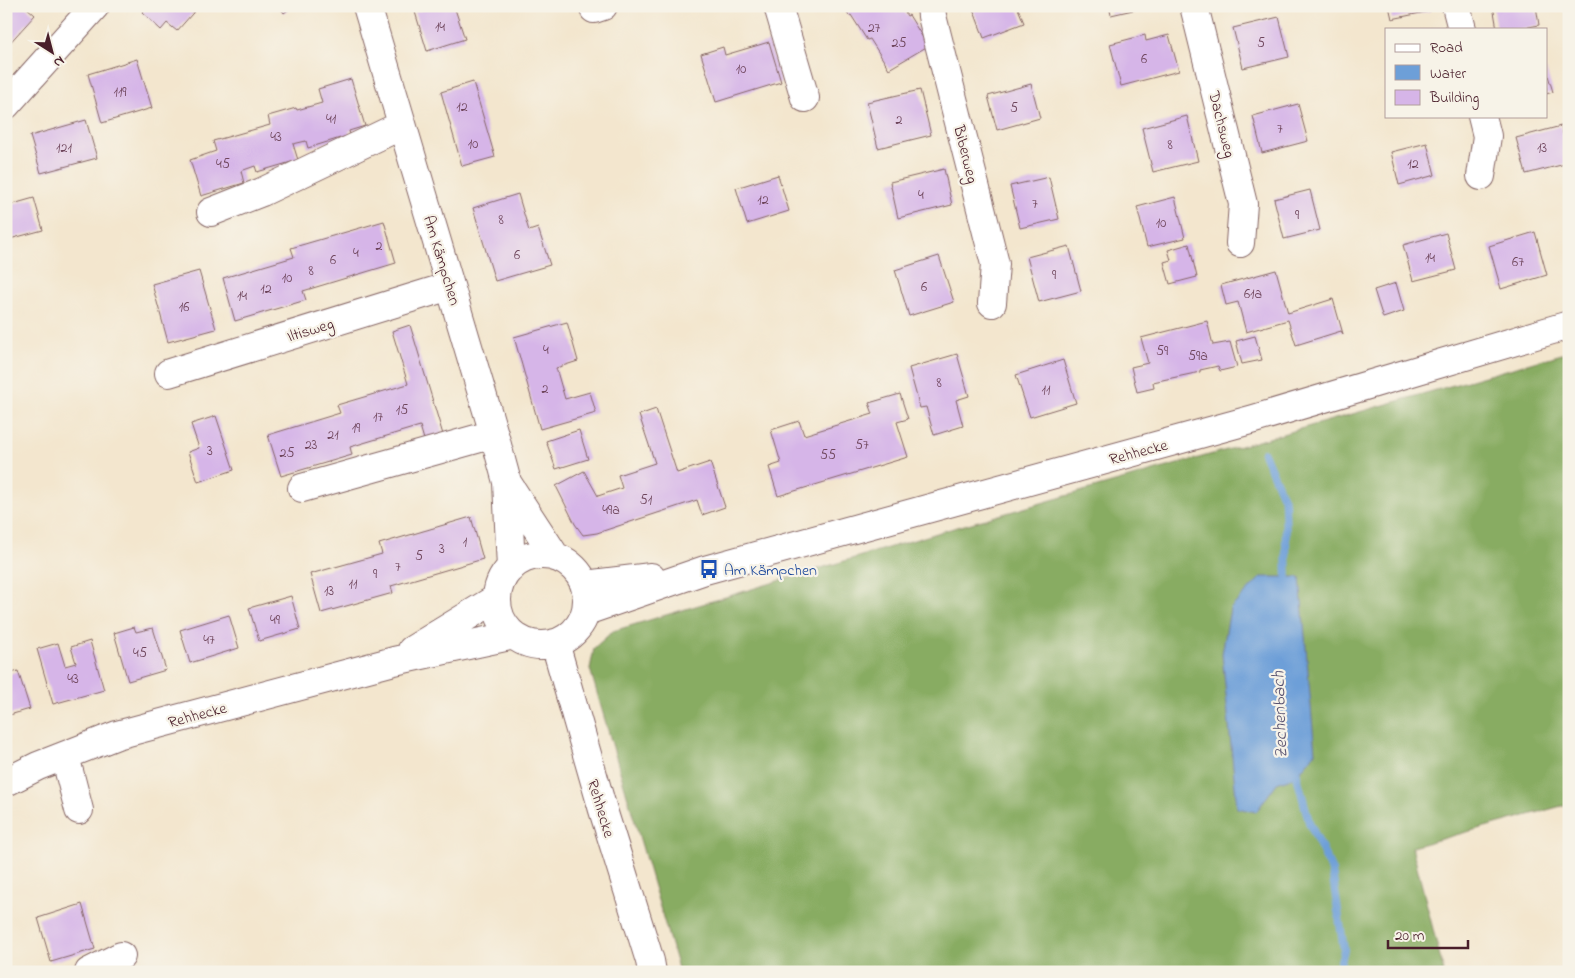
<svg xmlns="http://www.w3.org/2000/svg" width="1575" height="978" viewBox="0 0 1575 978" font-family="'Indie Flower',sans-serif">
<style>
.forest{fill:#88ac62;stroke:#696646}
.water{fill:#6d9fd8;stroke:#5c5f82}
.lines{fill:none;stroke-linecap:round;stroke-linejoin:round}
.stream{stroke:#6d9fd8;stroke-width:8}
.building{fill:#d6b5e8}
.minor-casing{stroke:#856564;stroke-width:30}
.minor{stroke:#fff;stroke-width:28}
.labels{text-anchor:middle;stroke-width:4.5;stroke-linejoin:round;paint-order:stroke}
.number-label{font-size:14px;fill:#6d445a}
.street-label{font-size:16px;fill:#4a1f2b;stroke:#f7f3e8}
.transit-label{font-size:16px;fill:#164399;stroke:#f7f3e8;text-anchor:start}
.water-label{font-size:18px;font-style:italic;fill:#585270;stroke:#f7f3e8}
</style>
<rect width="100%" height="100%" fill="#f7f3e8"/>
<filter id="ink" filterUnits="userSpaceOnUse"><feTurbulence type="fractalNoise" baseFrequency=".02" numOctaves="2"/><feDisplacementMap in="SourceGraphic" scale="10" xChannelSelector="R" yChannelSelector="G"/><feConvolveMatrix kernelMatrix="1 2 1 2 8 2 1 2 1" color-interpolation-filters="sRGB"/></filter>
<filter id="wash" filterUnits="userSpaceOnUse"><feTurbulence type="fractalNoise" baseFrequency=".0096" numOctaves="4" result="noise"/><feDisplacementMap in="SourceGraphic" scale="20" xChannelSelector="R" yChannelSelector="G"/><feGaussianBlur stdDeviation="1.12" result="paint"/><feColorMatrix in="noise" values="0 0 0 0 0 0 0 0 0 0 0 0 0 0 0 0 0 1.4 0 .05"/><feComposite in="paint" operator="in"/></filter>
<g filter="url(#wash)">
<rect width="100%" height="100%" fill="#f3e6ce"/>
<path class="forest" d="M1569 352V804L1412 847 1444 972H679L590 669 594 648 613 631 947 530Z"/>
<path class="water" d="M1261 577H1300L1315 753 1297 776 1277 783 1256 812 1237 808 1222 654 1230 609Z"/>
<g class="lines">
<path class="stream" d="M1264 453 1285 502 1287 586
M1296 767 1297 776 1309 822 1332 871 1344 950 1338 972"/>
</g>
<g id="blocks">
<path class="building" d="M6 6H25L35 15 6 47Z
M147 6H199L177 31 167 23 161 30 142 12Z
M279 6H293L284 13Z
M433 6H454L465 39 427 51 415 12Z
M843 6H901L907 16 909 15 928 46 889 69 870 39 867 40 851 15 849 16Z
M972 6H1017L1024 23 984 38Z
M1109 6H1146V7L1111 15Z
M1389 6H1429L1430 11 1392 19Z
M1493 6H1536L1539 25 1519 29H1497Z
M1279 17 1289 57 1243 68 1233 28Z
M1145 35 1146 41 1169 35 1179 71 1121 86 1110 44Z
M769 42 781 82 716 102 701 54 723 47 725 55Z
M137 59 152 108 102 123 88 74Z
M1546 69 1553 92 1546 94Z
M351 79 365 126 349 131 350 135 308 148 306 141 293 144 298 160 257 172 255 166 241 171 244 183 201 196 190 160 216 151 213 141 270 125 268 116 296 108 297 110 322 103 318 89Z
M473 82 495 157 462 166 441 92Z
M1031 84 1040 118 997 130 988 96Z
M920 90 931 135 878 148 867 102Z
M1298 104 1308 141 1262 153 1253 116Z
M1187 116 1198 161 1153 172 1142 128Z
M86 120 97 158 41 173 30 136Z
M1561 126 1569 156V163L1526 174 1516 138Z
M1427 143 1435 175 1399 185 1391 152Z
M944 169 952 205 898 218 890 182Z
M778 175 789 211 747 224 736 188Z
M1049 177 1059 219 1020 228 1010 186Z
M1310 190 1320 230 1284 239 1274 199Z
M518 194 529 231 538 228 550 265 495 281 473 208Z
M1175 197 1185 238 1147 247 1137 207Z
M34 198 43 230 6 240V206Z
M384 221 396 263 303 291 306 300 235 321 223 278 294 257 291 248Z
M1535 232 1547 275 1501 289 1489 246Z
M1446 233 1456 270 1413 281 1403 245Z
M1189 244 1197 277 1170 284 1164 262 1171 260 1168 250Z
M1069 246 1081 291 1039 302 1027 257Z
M939 256 954 302 909 316 895 270Z
M1276 270 1288 313 1333 299 1343 334 1341 331 1296 345 1288 320 1246 332 1238 302 1226 305 1221 285Z
M199 271 216 329 168 342 152 284Z
M1396 283 1404 311 1383 318 1374 290Z
M1207 321 1213 345 1230 342 1237 367 1220 371 1218 366 1200 370V372L1153 382 1154 388 1137 392 1131 367 1148 363 1141 338Z
M567 322 578 361 556 368 565 399 590 392 596 413 540 429 514 337Z
M410 325 444 438 425 443 420 426 350 447 352 455 281 476 268 435 340 413 337 405 408 384 392 331Z
M1255 336 1262 360 1242 364 1236 341Z
M957 354 969 396 956 400 963 426 934 435 926 407 920 408 909 368Z
M1063 360 1076 403 1030 417 1016 375Z
M900 394 908 419 897 422 908 457 778 496 769 467 781 463 771 430 799 421 804 435 873 414 869 403Z
M656 409 677 473 710 462 725 507 702 515 697 500 597 533 583 535 575 524 556 486 584 471 598 496 622 488 618 475 655 463 639 415Z
M216 416 234 470 198 482 188 452 199 448 191 424Z
M579 430 588 459 556 469 546 441Z
M471 517 483 559 391 586 393 593 321 613 310 574 382 554 379 544Z
M291 596 300 629 259 641 249 608Z
M229 615 239 648 190 663 180 630Z
M134 627 136 632 153 628 166 670 128 681 114 633Z
M90 641 104 690 53 704 37 649 58 643 65 666 76 663 71 647Z
M18 671 30 709 6 716V675Z
M82 904 95 949 51 962 38 918Z"/>
</g>
</g>
<g filter="url(#ink)">
<use href="#blocks" fill-opacity="0" stroke="#856564" stroke-width="1"/>
<g class="lines">
<g class="minor-casing">
<path id="minor" d="M367 6 494 434 507 482 511 568
M778 6 805 98
M931 6 932 16 995 264 992 303
M1194 6 1243 204 1240 243
M1456 6 1462 29
M594 9 603 6
M6 105 95 6
M1481 176 1487 136 1482 116
M211 212 262 192 402 125
M169 373 450 286
M508 484 555 556
M302 488 494 434
M497 600a45 45 0 1 1 90 0a45 45 0 1 1-90 0Z
M585 585 651 577
M586 611 705 570 1254 419 1569 325
M555 643 603 810 650 961 652 972
M412 650 497 598
M65 756 79 810
M6 782 38 766 117 735 394 661 514 635
M89 972 121 956"/>
</g>
<use href="#minor" class="minor"/>
</g>
</g>
<defs>
<g id="bus-bare" transform="scale(1.5)"><path d="M-5-6H5V4H4V6H2V4H-2V6H-4V4H-5ZM-3.5-4V0h7V-4ZM-3.5 1.2v1.5H-2V1.2ZM2 1.2v1.5H3.5V1.2Z" fill="#1a4fb4" stroke="#f7f3e8" stroke-width="2.5" paint-order="stroke"/></g>
</defs>
<g fill-rule="evenodd">
<use href="#bus-bare" x="709" y="569"/>
</g>
<g class="labels">
<g class="number-label">
<text x="440" y="31">14</text>
<text x="874" y="32">27</text>
<text x="899" y="47">25</text>
<text x="1261" y="47">5</text>
<text x="1144" y="63">6</text>
<text x="741" y="73">10</text>
<text x="120" y="96">119</text>
<text x="462" y="111">12</text>
<text x="1014" y="112">5</text>
<text x="331" y="123">41</text>
<text x="899" y="124">2</text>
<text x="1280" y="133">7</text>
<text x="276" y="141">43</text>
<text x="473" y="148">10</text>
<text x="1170" y="149">8</text>
<text x="64" y="152">121</text>
<text x="1542" y="152">13</text>
<text x="223" y="168">45</text>
<text x="1413" y="168">12</text>
<text x="921" y="199">4</text>
<text x="763" y="204">12</text>
<text x="1035" y="208">7</text>
<text x="1297" y="219">9</text>
<text x="501" y="224">8</text>
<text x="1161" y="227">10</text>
<text x="379" y="250">2</text>
<text x="356" y="257">4</text>
<text x="517" y="259">6</text>
<text x="1430" y="262">14</text>
<text x="333" y="264">6</text>
<text x="1518" y="266">67</text>
<text x="311" y="275">8</text>
<text x="1054" y="279">9</text>
<text x="287" y="282">10</text>
<text x="924" y="291">6</text>
<text x="266" y="293">12</text>
<text x="1253" y="298">61a</text>
<text x="242" y="300">14</text>
<text x="184" y="311">16</text>
<text x="546" y="354">4</text>
<text x="1162" y="355">59</text>
<text x="1198" y="360">59a</text>
<text x="939" y="387">8</text>
<text x="545" y="393">2</text>
<text x="1046" y="394">11</text>
<text x="402" y="414">15</text>
<text x="378" y="421">17</text>
<text x="356" y="432">19</text>
<text x="333" y="439">21</text>
<text x="311" y="449">23</text>
<text x="862" y="449">57</text>
<text x="210" y="455">3</text>
<text x="287" y="457">25</text>
<text x="828" y="459">55</text>
<text x="646" y="504">51</text>
<text x="611" y="514">49a</text>
<text x="465" y="546">1</text>
<text x="442" y="553">3</text>
<text x="419" y="560">5</text>
<text x="398" y="571">7</text>
<text x="375" y="578">9</text>
<text x="353" y="588">11</text>
<text x="329" y="595">13</text>
<text x="275" y="624">49</text>
<text x="209" y="644">47</text>
<text x="140" y="657">45</text>
<text x="73" y="683">43</text>
</g>
<g class="street-label">
<text transform="translate(1223 124) rotate(76)" y="6">Dachsweg</text>
<text transform="translate(967 154) rotate(76)" y="6">Biberweg</text>
<text transform="translate(443 260) rotate(73)" y="6">Am Kämpchen</text>
<text transform="translate(310 329) rotate(-17)" y="6">Iltisweg</text>
<text transform="translate(1138 451) rotate(-15)" y="6">Rehhecke</text>
<text transform="translate(197 714) rotate(-15)" y="6">Rehhecke</text>
<text transform="translate(602 808) rotate(73)" y="6">Rehhecke</text>
</g>
<g class="transit-label">
<text x="724" y="575">Am Kämpchen</text>
</g>
<g class="water-label">
<text transform="translate(1279 715) rotate(-92)" y="6">Zechenbach</text>
</g>
</g>
<rect width="1575" height="978" fill="none" stroke="#f7f3e8" stroke-width="25"/>
<rect x="1385" y="28" width="162" height="90" fill="#f7f3e8" stroke="#b29e9c"/>
<rect x="1395" y="44" width="25" height="8" fill="#ffffff" stroke="#b29e9c"/>
<text x="1430" y="52" font-size="15" fill="#4a1f2b">Road</text>
<rect x="1395" y="65" width="25" height="15" fill="#6d9fd8" stroke="#b29e9c"/>
<text x="1430" y="78" font-size="15" fill="#4a1f2b">Water</text>
<rect x="1395" y="90" width="25" height="15" fill="#d6b5e8" stroke="#b29e9c"/>
<text x="1430" y="102" font-size="15" fill="#4a1f2b">Building</text>
<g transform="translate(52 52) rotate(144)" stroke="#f7f3e8" stroke-width="4" paint-order="stroke">
<path d="M0-4L9 19L0 12L-9 19Z" fill="#4a1f2b"/>
<text y="-8" font-size="14" font-weight="bold" text-anchor="middle" fill="#4a1f2b">N</text>
</g>
<path d="M1388 940v8h80v-8" fill="none" stroke="#4a1f2b" stroke-width="2.5"/>
<text x="1395" y="940" font-size="15" fill="#4a1f2b" stroke="#f7f3e8" stroke-width="4" paint-order="stroke">20 m</text>
</svg>
